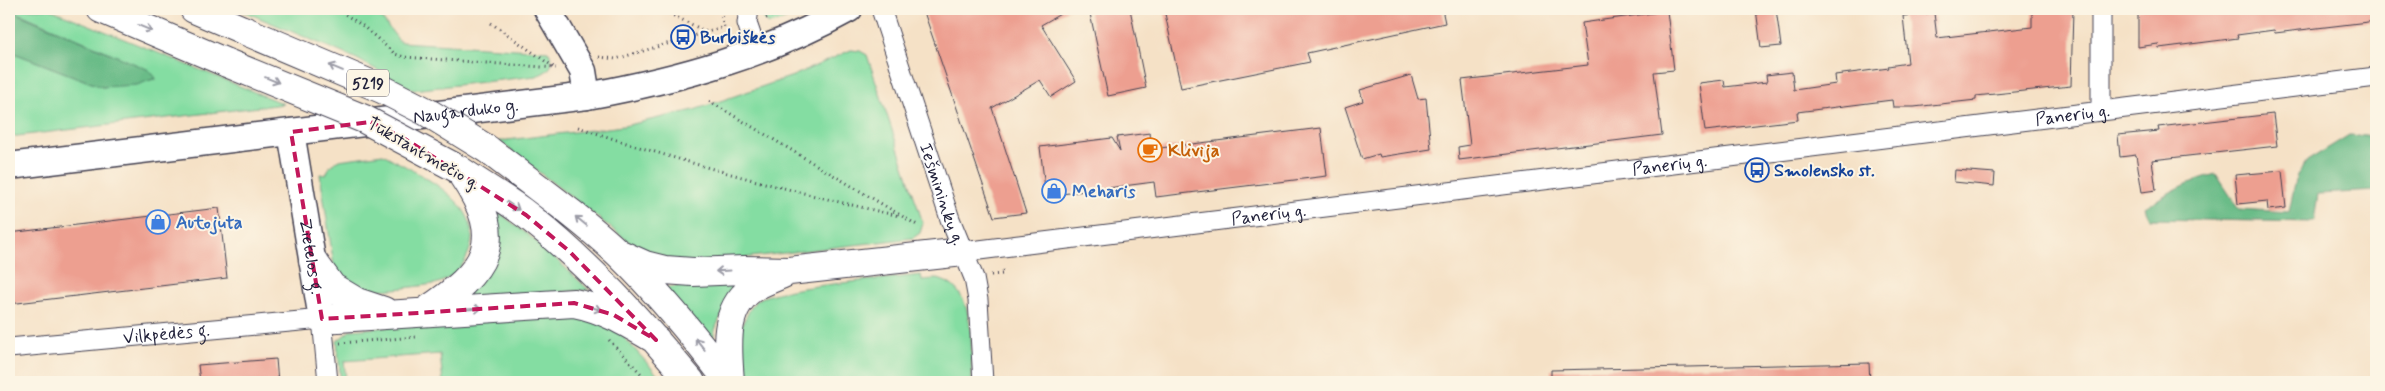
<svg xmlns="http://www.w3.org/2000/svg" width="2385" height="391" viewBox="0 0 2385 391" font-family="Mynerve,sans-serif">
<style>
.green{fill:#84dda2;stroke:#53806e}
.forest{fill:#6bbc88;stroke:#466f62}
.building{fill:#ed9f90}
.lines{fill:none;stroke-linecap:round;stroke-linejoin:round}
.street-casing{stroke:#423f50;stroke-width:21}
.secondary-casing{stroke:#423f50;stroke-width:29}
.highway-casing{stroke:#423f50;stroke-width:30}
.path{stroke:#423f50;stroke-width:3;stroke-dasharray:1 4;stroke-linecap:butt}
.street{stroke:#fff;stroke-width:19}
.secondary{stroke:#fff;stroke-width:26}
.highway{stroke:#fff;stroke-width:28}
.highway-bridge-casing{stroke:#423f50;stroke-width:30;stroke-linecap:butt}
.highway-bridge{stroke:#fff;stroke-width:28}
.oneway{stroke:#9c9ca7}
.marked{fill:none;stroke:#c2185b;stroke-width:4;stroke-dasharray:10 6;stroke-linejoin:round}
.labels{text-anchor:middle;stroke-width:4;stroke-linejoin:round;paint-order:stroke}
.shield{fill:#fcf5e5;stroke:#63616e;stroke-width:1}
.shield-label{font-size:16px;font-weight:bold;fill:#22223b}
.transit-label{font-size:18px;font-weight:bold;fill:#164399;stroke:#fcf5e5;text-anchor:start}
.street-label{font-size:18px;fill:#22223b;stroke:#fcf5e5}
.food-label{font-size:18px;font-weight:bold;fill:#c56008;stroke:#fcf5e5;text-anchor:start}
.shop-label{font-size:18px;font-weight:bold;fill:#366cbe;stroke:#fcf5e5;text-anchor:start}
</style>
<rect width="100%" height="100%" fill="#fcf5e5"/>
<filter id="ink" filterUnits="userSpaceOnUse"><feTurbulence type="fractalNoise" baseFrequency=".02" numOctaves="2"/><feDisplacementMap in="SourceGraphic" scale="10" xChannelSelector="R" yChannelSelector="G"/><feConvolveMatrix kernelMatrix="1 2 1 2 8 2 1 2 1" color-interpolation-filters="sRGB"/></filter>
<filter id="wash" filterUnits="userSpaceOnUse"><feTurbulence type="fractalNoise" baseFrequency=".0096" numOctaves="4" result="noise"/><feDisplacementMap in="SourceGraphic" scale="20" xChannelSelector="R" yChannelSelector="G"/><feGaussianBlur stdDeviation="1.12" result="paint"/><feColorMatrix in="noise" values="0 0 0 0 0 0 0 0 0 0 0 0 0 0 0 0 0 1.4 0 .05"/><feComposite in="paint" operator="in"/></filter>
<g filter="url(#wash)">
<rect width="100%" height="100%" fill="#f5e1c6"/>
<path class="green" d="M9 9H50L284 104 9 137V51L102 87 156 79 149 70Z
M238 9H363L380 16 400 42 548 51C556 65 550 71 536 76L413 90 357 59Z
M761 9H807L781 21 769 24 762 18Z
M851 50 860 51 867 55 923 223 920 233 913 238 691 264 642 252 499 141 624 126 694 110 793 76Z
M383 154C417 174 490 203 468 254 462 269 450 280 435 284 415 286 365 296 349 284 342 279 338 272 334 266L320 174 326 175 330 166 339 160Z
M491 206 541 245 589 290 460 299Z
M921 275 922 280C928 280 936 278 941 280 978 291 970 351 972 382H753C736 359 731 342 746 317 749 312 752 304 756 301 775 286 891 279 921 275Z
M753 278C734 299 715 315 712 345L662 288Z
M568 313 614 326 664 382H443L440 354 344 361 346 382H341L337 341 351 330Z"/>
<path class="forest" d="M9 10 149 70 156 78 137 85 102 87 9 51Z
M2349 135 2366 136 2376 140V191L2318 194 2314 222 2149 219 2145 207C2168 193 2190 180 2216 174L2239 209 2289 212 2297 175 2307 161Z"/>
<g id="blocks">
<path class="building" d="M923 9H1069L1041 25 1076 81 1051 97 1040 80 992 108 1026 213 994 217Z
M1089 9H1130L1146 88 1108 96Z
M1164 9H1442L1445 23 1307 53 1310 62 1181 88Z
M1756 9H1776L1781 46 1761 48Z
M2032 9H2073L2071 86 1976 96V100L1914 107H1893L1892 100 1797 112 1798 120 1705 131 1699 83 1724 80 1725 87 1767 82 1766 75 1792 72 1794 90 1836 84 1835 75 1889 68 1888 66 1908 63 1903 16 1934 13 1937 38 2032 27Z
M2138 9H2376V21L2275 33 2274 30 2237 35 2238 38 2159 48 2158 44 2138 47Z
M1667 11 1674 70 1654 72 1662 135 1459 160 1458 147 1470 145 1462 80 1588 65 1582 23Z
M1411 75 1418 99 1426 98 1431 149 1380 157 1379 154 1362 159 1345 107 1363 101 1360 90Z
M2273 114 2277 146 2152 160 2156 190 2142 192 2136 155 2120 157 2118 135 2159 131 2158 127Z
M1321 128 1327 176 1156 197 1154 182 1046 196 1040 147 1112 138 1120 151 1117 137 1150 133 1152 149Z
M1955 170 1995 173 1994 186 1954 182Z
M2282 171 2286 208 2268 210 2267 201 2238 204 2235 175Z
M219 208 227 278 9 304V233Z
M276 359 278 382H200L198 365Z
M1869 363 1870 382H1551V370Z"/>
</g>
</g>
<g filter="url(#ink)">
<use href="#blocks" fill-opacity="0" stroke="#423f50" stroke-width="1"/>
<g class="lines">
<g class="street-casing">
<g id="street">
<path d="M749 9 747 23 757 52"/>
<path id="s1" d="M881 9 950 219 974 278 978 300 983 382"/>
<path d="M2101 111V9"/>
<path id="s2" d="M963 252 2376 77"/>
<path id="s3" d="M9 348 322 319 328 382"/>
</g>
</g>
<g class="secondary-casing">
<g id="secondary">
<path d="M547 9 583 71 587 96"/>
<path id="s4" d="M291 132 322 319"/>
<path id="s5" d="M9 166 587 96C680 79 766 55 849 9"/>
</g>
</g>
<g class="highway-casing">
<path id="highway" d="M101 9 227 63
M194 9 243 30
M487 149C531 183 577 215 618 253 659 293 695 337 729 382
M458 169C481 185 506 199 528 216 589 264 642 323 691 382
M618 253 645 265 665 270 693 272 744 270 789 271 963 252
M313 261 332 287 357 302 384 311
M426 311C486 271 508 242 463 176
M322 319 574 303C605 309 629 324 656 340
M730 382C728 348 721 307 756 286 765 281 776 277 785 273"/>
</g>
<path class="path" d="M337 9 363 26 395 54 404 57 556 68
M660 9 709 33
M766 18 787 9
M491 23 555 68
M599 57 616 59 724 27 721 14 723 9
M709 101 917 225
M578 127C683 163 790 191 899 216
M991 275 1003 274 1002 268
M609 340 649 382
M340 343 416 337"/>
<use href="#street" class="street"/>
<use href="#secondary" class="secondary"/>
<use href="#highway" class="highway"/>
<g class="highway-bridge-casing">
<path id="highway-bridge" d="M243 30 382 89 427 112 487 149
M227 63 364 119 458 169"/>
</g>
<use href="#highway-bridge" class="highway-bridge"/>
</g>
<defs><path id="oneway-shaft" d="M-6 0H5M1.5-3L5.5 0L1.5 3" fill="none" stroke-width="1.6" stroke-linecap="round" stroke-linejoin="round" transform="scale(1.25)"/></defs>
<g class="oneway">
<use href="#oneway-shaft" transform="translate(145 28) rotate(23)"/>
<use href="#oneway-shaft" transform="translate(336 68) rotate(-157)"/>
<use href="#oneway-shaft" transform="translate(272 80) rotate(22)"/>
<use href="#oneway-shaft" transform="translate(513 206) rotate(34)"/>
<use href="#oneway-shaft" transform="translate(581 221) rotate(-141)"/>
<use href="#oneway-shaft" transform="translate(723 271) rotate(177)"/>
<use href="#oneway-shaft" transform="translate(594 308) rotate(17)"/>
<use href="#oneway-shaft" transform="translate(474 309) rotate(-4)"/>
<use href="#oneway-shaft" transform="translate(700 344) rotate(-128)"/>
</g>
</g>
<path class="marked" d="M371 122 405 139 526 215 569 251 656 340 614 315 574 303 322 319 291 132Z"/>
<defs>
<g id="bus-ring" transform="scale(1.25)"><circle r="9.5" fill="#fcf5e5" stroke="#1a4fb4" stroke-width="1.5"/><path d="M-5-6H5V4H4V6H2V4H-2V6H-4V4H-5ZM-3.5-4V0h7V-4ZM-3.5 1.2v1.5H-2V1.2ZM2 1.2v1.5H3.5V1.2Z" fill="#1a4fb4"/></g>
<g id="cafe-ring" transform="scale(1.25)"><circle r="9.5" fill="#fcf5e5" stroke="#e8710a" stroke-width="1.5"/><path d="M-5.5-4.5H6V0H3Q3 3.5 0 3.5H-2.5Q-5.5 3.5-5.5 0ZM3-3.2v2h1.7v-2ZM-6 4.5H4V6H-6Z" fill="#e8710a"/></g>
<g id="shop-ring" transform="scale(1.25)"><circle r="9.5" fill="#fcf5e5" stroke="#3f7fe0" stroke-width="1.5"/><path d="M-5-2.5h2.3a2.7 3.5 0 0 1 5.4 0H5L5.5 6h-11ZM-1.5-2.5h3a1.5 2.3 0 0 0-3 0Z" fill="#3f7fe0"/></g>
</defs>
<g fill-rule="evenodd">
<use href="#bus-ring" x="683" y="37"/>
<use href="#cafe-ring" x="1150" y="150"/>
<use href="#bus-ring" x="1757" y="170"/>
<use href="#shop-ring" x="1054" y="191"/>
<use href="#shop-ring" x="158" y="222"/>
</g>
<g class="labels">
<rect class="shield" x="347" y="69.5" width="42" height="27" rx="4"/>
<g class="shield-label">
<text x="368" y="89">5219</text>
</g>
<g class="transit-label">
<text x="700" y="43">Burbiškės</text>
<text x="1774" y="176">Smolensko st.</text>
</g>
<g class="street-label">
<text dy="6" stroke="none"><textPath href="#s5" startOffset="460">Naugarduko g.</textPath></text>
<text dy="6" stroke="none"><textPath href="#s2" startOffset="1118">Panerių g.</textPath></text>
<text transform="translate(424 153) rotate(30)" y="6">Tūkstantmečio g.</text>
<text dy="6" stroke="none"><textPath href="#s2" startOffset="712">Panerių g.</textPath></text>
<text dy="6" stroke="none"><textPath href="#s1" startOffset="195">Iešmininkų g.</textPath></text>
<text dy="6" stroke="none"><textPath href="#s2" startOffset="308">Panerių g.</textPath></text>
<text dy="6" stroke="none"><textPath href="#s4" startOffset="126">Zietelos g.</textPath></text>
<text dy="6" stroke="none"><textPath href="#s3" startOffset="158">Vilkpėdės g.</textPath></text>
</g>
<g class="food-label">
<text x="1168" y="156">Klivija</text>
</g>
<g class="shop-label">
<text x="1072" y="197">Meharis</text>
<text x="176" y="228">Autojuta</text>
</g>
</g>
<rect width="2385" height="391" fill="none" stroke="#fcf5e5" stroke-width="30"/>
</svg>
